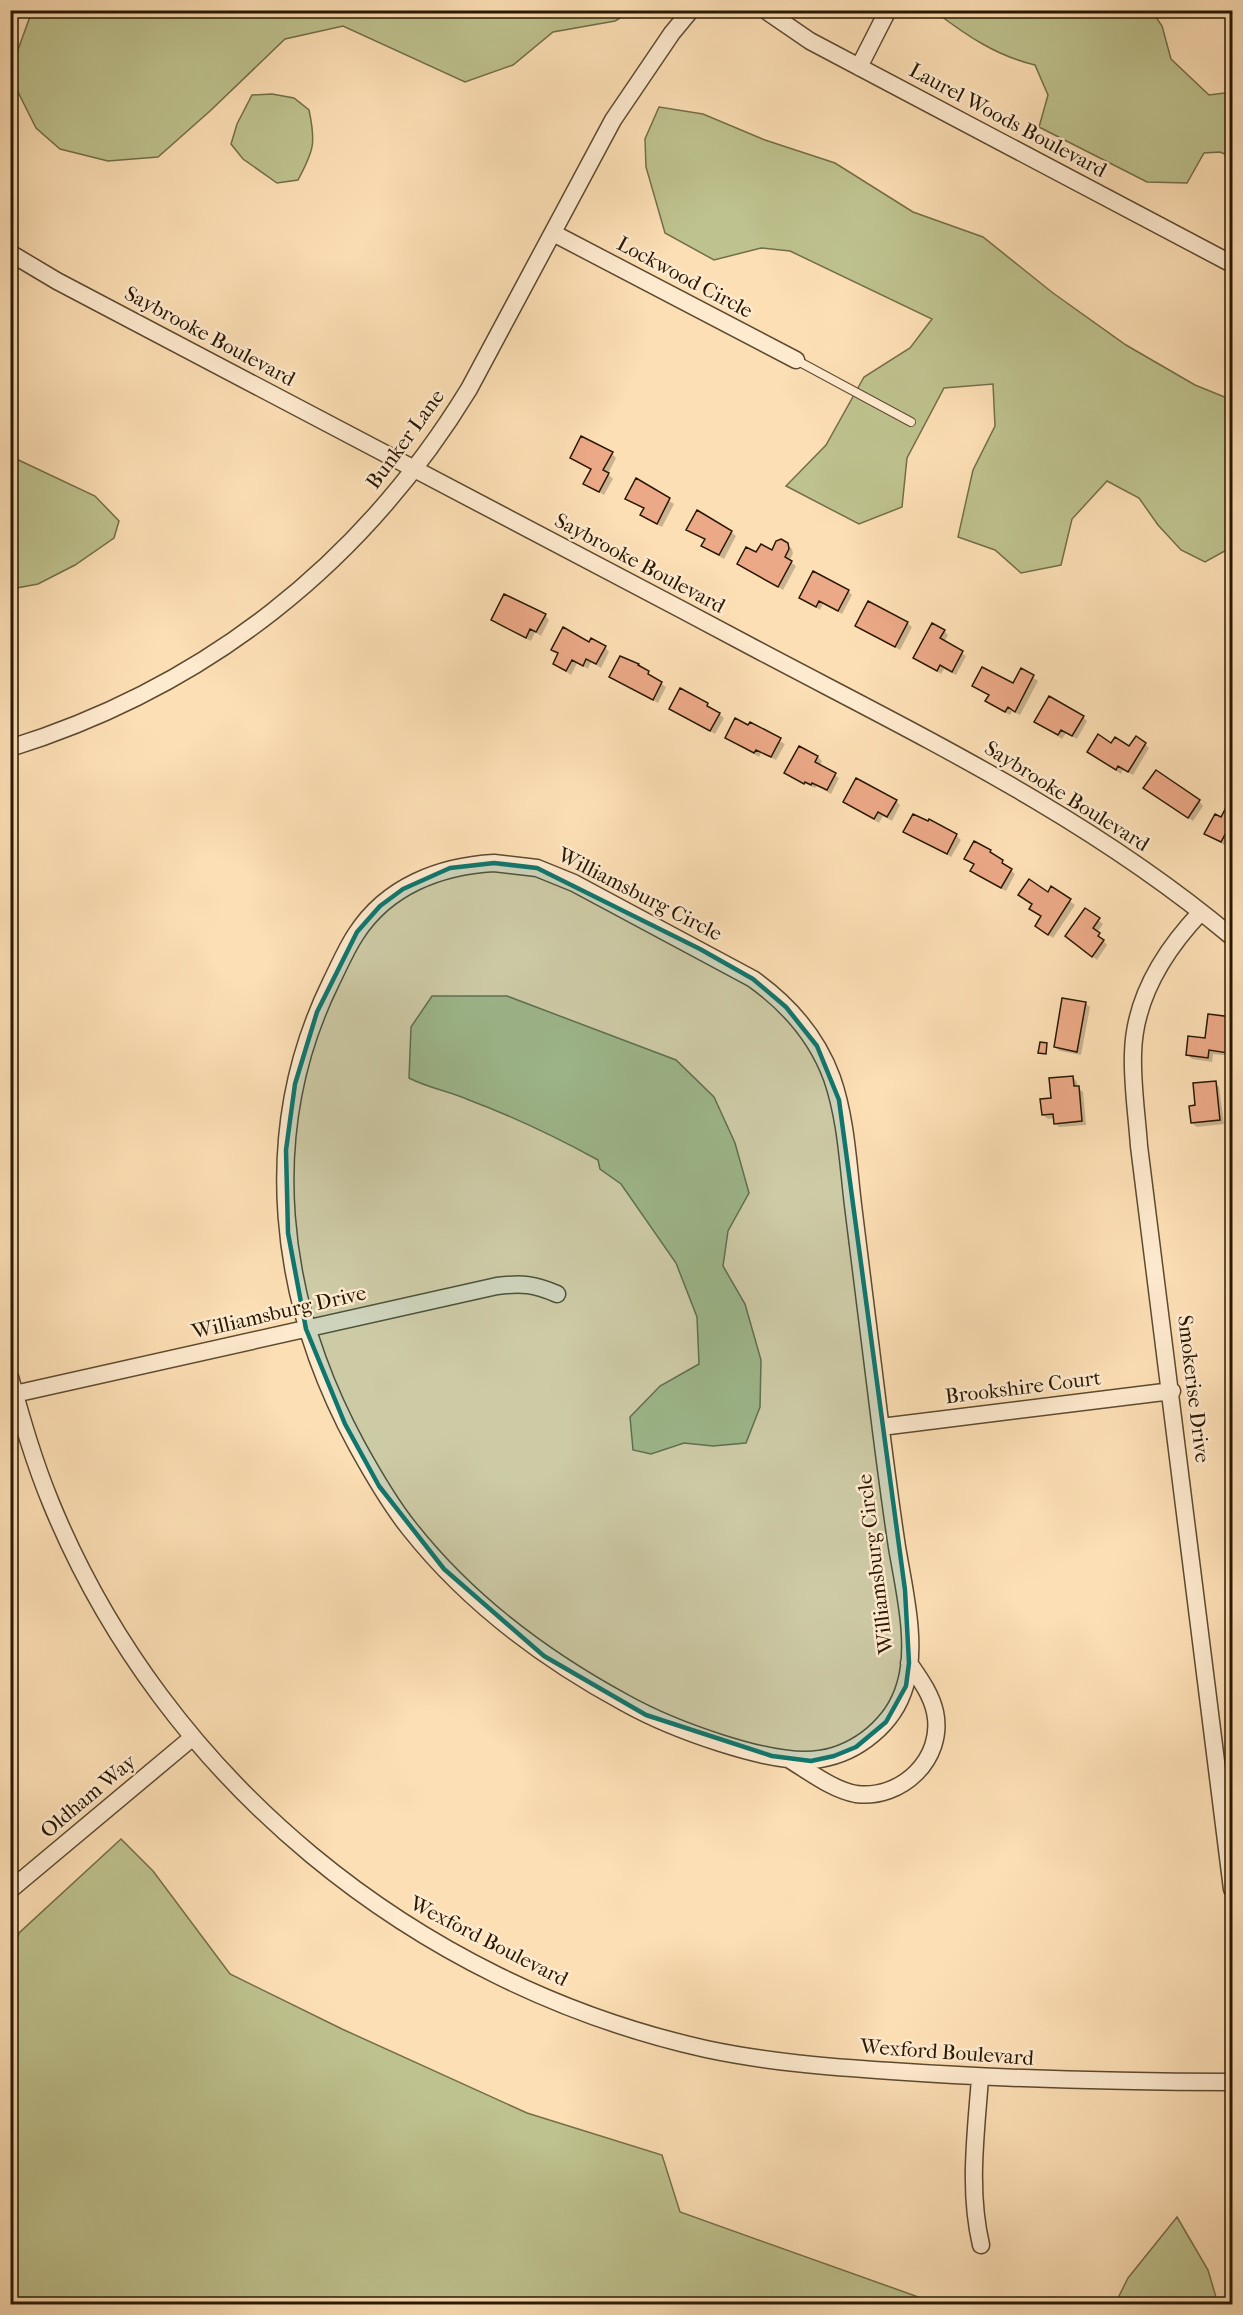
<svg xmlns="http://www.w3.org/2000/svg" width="1243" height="2315" viewBox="0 0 1243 2315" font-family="'IM FELL French Canon',serif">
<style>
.green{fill:#bec28e;stroke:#736d48;stroke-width:1.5}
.shadow{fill:#0003}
.building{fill:#eca987;stroke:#281802;stroke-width:1.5}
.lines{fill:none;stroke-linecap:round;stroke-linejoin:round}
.lane-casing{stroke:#5d4a2f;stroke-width:10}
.street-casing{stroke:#5d4a2f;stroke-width:19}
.lane{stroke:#feeacf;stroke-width:8}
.street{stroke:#feeacf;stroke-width:16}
.marked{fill:#0f766e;fill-opacity:0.2;stroke:#0f766e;stroke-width:4.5;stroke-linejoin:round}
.labels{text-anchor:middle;stroke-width:5;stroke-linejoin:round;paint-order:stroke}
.street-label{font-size:21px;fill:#281802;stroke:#feeacf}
</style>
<rect width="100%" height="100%" fill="#fddfb5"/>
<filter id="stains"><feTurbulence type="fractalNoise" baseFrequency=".00333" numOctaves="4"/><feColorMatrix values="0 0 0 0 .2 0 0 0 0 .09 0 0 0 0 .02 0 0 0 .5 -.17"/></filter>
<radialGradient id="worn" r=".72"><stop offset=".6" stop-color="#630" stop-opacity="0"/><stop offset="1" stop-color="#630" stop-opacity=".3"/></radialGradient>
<path class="green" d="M937 10 1152 11 1162 26 1171 59 1209 95 1232 92V157L1220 152 1204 153 1187 183 1147 182 1039 127 1048 95 1035 65C997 56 967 36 937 13Z
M32 11V10L632 11 615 21 553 32 513 65 465 82 343 26 285 39 210 111 158 157 108 161 60 149 36 128 11 78V69Z
M272 94 294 98 309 110C316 143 314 150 298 180L277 183 243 159 231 144 237 124 252 95Z
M659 107 703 114 765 140 835 163 913 212 983 237 1053 293 1126 345 1195 385 1232 400V547L1205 562 1181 550 1158 525 1139 498 1107 481 1072 519 1061 565 1021 573 995 550 958 537 973 470 995 426 993 384 944 388 907 458 902 507 859 524 786 486 826 445 864 377 910 348 932 319 790 251 761 248 714 260 665 233 646 167 645 139Z
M10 456 95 496 119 521 114 538 75 565 38 584 11 589Z
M432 996H507L676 1060 714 1097 735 1143 749 1193 728 1231 723 1266 745 1304 761 1360 760 1407 746 1443 713 1446 684 1443 651 1454 633 1450 630 1417 660 1386 699 1364 697 1317 676 1263 621 1184 600 1169 598 1160C556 1137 514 1117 469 1100 449 1091 428 1088 409 1078L411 1027Z
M121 1839 153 1871 230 1974 342 2029 527 2113 662 2155 680 2212 938 2304H11V1962L19 1933Z
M1177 2217 1208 2270 1218 2304H1115L1128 2278Z"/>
<path class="shadow" d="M612 454 616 458 608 474 613 479 604 495 585 483 592 470 572 457Z
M636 480 674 504 662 527 646 519 642 514 645 510 627 498Z
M688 530 731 532 736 536 724 559 708 550 703 546 706 541Z
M787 544 792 549 793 554 789 561 796 566 783 590 739 564 756 554 772 552Z
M848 591 852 595 842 614 823 604 820 610 801 598Z
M545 615 549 620 541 636 535 632 531 641 497 624 493 619Z
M907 623 912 627 900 650 857 626Z
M944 631 948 635 944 642 966 656 956 675 944 669 941 674 915 658Z
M590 644 605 647 609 652 601 668 591 662 588 669 577 663 571 675 554 664 559 654 553 649Z
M1022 670 1038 681 1020 715 1012 711 1010 715 991 705 987 701 990 696 974 686H1014Z
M648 673 652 678 666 687 658 703 611 676Z
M707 704 724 718 715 734 671 708Z
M1083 717 1087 721 1077 739 1066 733 1062 739 1036 722Z
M750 724 785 744 776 760 761 753 759 757 727 737 749 727Z
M1145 744 1149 748 1133 775 1123 769 1121 774 1088 752 1112 745 1130 748Z
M800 748 818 757 822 761 820 766 839 778 831 794 817 786 815 788 791 777 786 773Z
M1150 792 1199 801 1203 806 1193 821Z
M896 801 900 805 892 821 883 816 879 823 845 802Z
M1230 802 1232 803V832L1226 846 1206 834 1222 819Z
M905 831 956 835 961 840 951 857Z
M990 851 1015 874 1006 891 976 875 972 870 975 865 966 858Z
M1052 888 1075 905 1053 938 1041 930 1043 917 1036 913 1033 905 1020 895 1048 894Z
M1085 910 1103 924 1097 933 1107 945 1097 960 1071 940Z
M1085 1003 1090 1007 1081 1055 1060 1051 1055 1047Z
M1231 1019 1232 1056 1213 1054 1212 1062 1192 1059 1188 1055Z
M1073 1077 1077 1082 1078 1088 1083 1092 1086 1125 1059 1127 1055 1123V1118L1048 1119 1043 1115 1052 1099Z
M1215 1082 1219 1087 1224 1124 1197 1127 1192 1123 1197 1106Z"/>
<path class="building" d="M581 436 613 452 603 470 609 473 599 492 583 484 591 469 570 458Z
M636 478 670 498 657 524 640 515 644 508 625 499Z
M697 510 732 531 719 555 701 546 705 539 686 530Z
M781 539 788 543 789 549 785 557 792 561 778 587 737 564 746 547 756 552 761 544 772 550 776 541Z
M813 571 849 590 838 611 819 601 816 607 799 598Z
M504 594 546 614 536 632 530 629 526 638 491 620Z
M868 601 908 622 895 647 855 626Z
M932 623 945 630 940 638 963 651 952 672 940 665 937 671 913 658Z
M563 627 589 642 591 638 606 646 596 664 586 659 583 666 572 660 566 671 553 664 558 653 551 650Z
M620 656 639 664 638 665 649 671 648 674 662 682 653 700 609 677Z
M982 667 1013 683 1021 668 1034 675 1015 712 1008 707 1005 712 985 701 989 695 972 686Z
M680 688 708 703 707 706 720 713 710 731 669 709Z
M1049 696 1084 716 1072 736 1061 730 1058 735 1034 722Z
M735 718 748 725 750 722 781 738 771 757 756 750 754 753 725 738Z
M1098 734 1111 743 1115 737 1129 746 1136 736 1146 743 1128 772 1118 766 1116 770 1087 752Z
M799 746 818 756 815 762 836 773 827 790 812 783 811 785 805 782 804 784 784 773Z
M1156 770 1200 800 1188 818 1143 788Z
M856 778 897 800 887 817 878 812 874 819 843 802Z
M1230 800 1232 802V829L1229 827 1221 842 1204 834 1215 814 1221 817Z
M913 814 928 821 929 819 957 834 947 854 903 832Z
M974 841 991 850 990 852 1003 860 1002 863 1012 869 1001 888 970 871 974 864 964 859Z
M1029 879 1048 892 1051 886 1071 899 1048 935 1035 926 1041 916 1029 909 1032 904 1018 895Z
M1085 908 1100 918 1093 928 1100 933 1098 936 1104 940 1092 957 1065 936Z
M1062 998 1086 1002 1077 1052 1054 1047Z
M1208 1014 1232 1017 1228 1053 1209 1050 1208 1058 1186 1055 1188 1036 1205 1038Z
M1040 1042 1047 1043 1046 1054 1038 1053Z
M1073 1076 1074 1086H1079L1082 1121 1054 1124 1053 1114 1042 1115 1040 1099 1051 1098 1049 1078Z
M1216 1081 1220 1120 1191 1123 1189 1106 1195 1105 1193 1083Z"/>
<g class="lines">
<g class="lane-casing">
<path id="lane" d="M796 360 911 422"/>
</g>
<g class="street-casing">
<path id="street" d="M765 10 810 41 1232 264
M859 67 888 10
M553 233 796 360
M10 253 57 281C289 403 521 524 752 647 918 735 1088 816 1232 937
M10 748C206 687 362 564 469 389L613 120 672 33 691 10
M494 863 537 868 574 883 753 979C788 1004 817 1037 832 1078 846 1118 848 1163 853 1205 863 1280 871 1355 881 1430 886 1469 891 1508 897 1547 904 1589 918 1645 905 1686 894 1724 858 1753 820 1759 771 1767 668 1727 625 1703 542 1658 468 1603 409 1528 389 1503 373 1475 357 1446 278 1301 257 1133 331 982 339 966 346 949 356 934 387 886 440 866 494 863Z
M1201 912C1164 951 1134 999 1133 1054 1132 1085 1137 1116 1139 1146L1232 1889
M10 1377C22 1420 34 1462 51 1503 164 1779 415 1984 706 2049 767 2062 829 2067 891 2071 1005 2079 1118 2082 1232 2082
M10 1395 497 1286C522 1283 534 1284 557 1294
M881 1427 1172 1391
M790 1760C810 1772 833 1790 856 1794 901 1800 945 1759 935 1712 931 1694 920 1679 909 1663
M10 1890 193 1737
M980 2078C976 2133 968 2190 981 2245"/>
</g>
<use href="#lane" class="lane"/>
<use href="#street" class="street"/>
</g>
<path class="marked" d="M494 863 537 868 700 949 753 979 786 1007 817 1046 839 1100 905 1590 909 1663 906 1686 886 1722 856 1747 834 1756 811 1761 772 1756 646 1715 544 1656 444 1569 379 1486 345 1424 306 1329 288 1233 286 1150 295 1084 317 1012 357 932 380 906 403 889 450 868Z"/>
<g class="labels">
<g class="street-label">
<text transform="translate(1008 120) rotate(28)" y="7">Laurel Woods Boulevard</text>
<text transform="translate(685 277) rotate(28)" y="7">Lockwood Circle</text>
<text transform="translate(210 336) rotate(28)" y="7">Saybrooke Boulevard</text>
<text transform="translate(405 439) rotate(-54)" y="7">Bunker Lane</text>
<text transform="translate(640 563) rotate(28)" y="7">Saybrooke Boulevard</text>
<text transform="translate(1067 796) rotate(32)" y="7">Saybrooke Boulevard</text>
<text transform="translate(640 894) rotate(27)" y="7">Williamsburg Circle</text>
<text transform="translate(279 1312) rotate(-13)" y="7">Williamsburg Drive</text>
<text transform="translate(1023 1387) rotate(-7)" y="7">Brookshire Court</text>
<text transform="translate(1194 1389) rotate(83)" y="7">Smokerise Drive</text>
<text transform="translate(875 1564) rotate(-97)" y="7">Williamsburg Circle</text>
<text transform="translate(88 1796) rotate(-40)" y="7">Oldham Way</text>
<text transform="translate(489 1941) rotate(27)" y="7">Wexford Boulevard</text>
<text transform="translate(947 2052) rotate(4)" y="7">Wexford Boulevard</text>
</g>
</g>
<rect width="1243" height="2315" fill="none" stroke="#fddfb5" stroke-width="36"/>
<rect x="12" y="12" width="1219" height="2291" fill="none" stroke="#281802" stroke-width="3"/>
<rect x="18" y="18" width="1207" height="2279" fill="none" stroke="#281802" stroke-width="1.5"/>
<rect width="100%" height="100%" filter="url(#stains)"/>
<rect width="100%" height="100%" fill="url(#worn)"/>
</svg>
